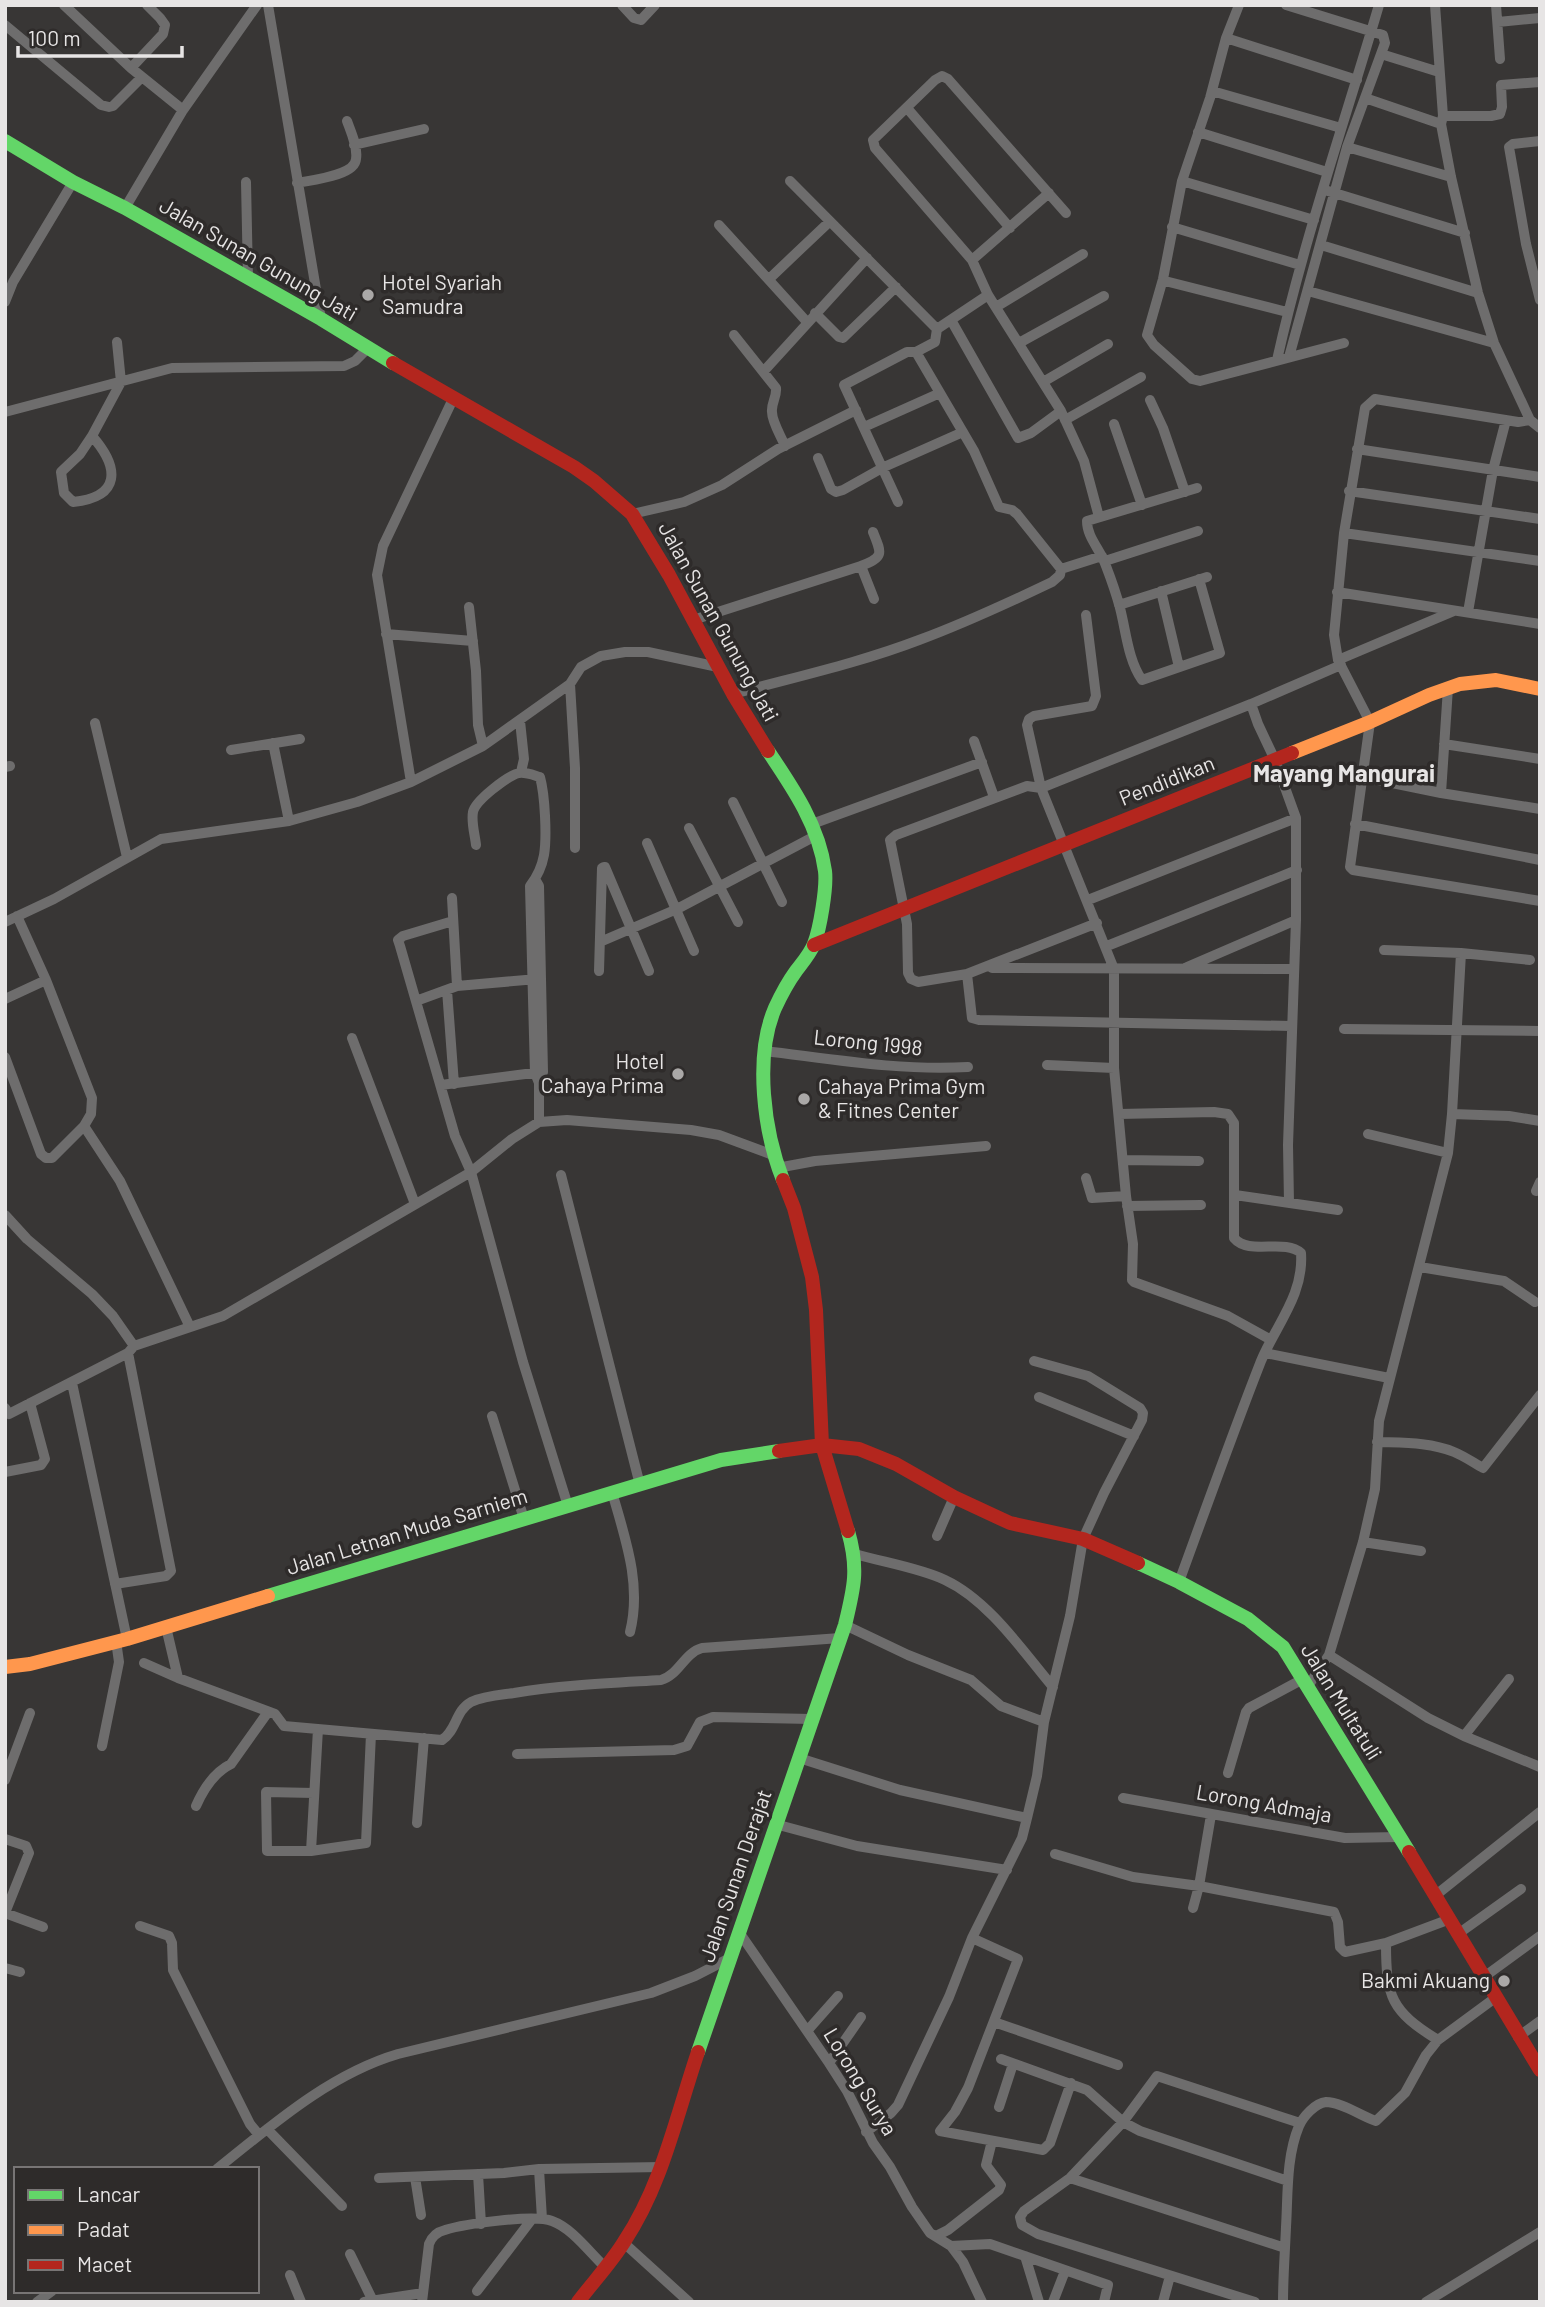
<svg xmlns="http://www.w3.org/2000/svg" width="1545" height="2307" viewBox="0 0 1545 2307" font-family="Barlow,sans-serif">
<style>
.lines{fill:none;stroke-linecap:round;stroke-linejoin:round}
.street{stroke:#6e6d6d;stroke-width:10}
.fast{stroke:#63d668;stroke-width:14}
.slow{stroke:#ff974d;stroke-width:14}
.jam{stroke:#b3261e;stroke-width:14}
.poi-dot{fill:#aaa8a7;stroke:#2e2b2a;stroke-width:2.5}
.labels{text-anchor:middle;stroke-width:7;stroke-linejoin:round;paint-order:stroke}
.street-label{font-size:21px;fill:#e7e5e5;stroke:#2e2b2a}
.poi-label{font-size:21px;fill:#e7e5e5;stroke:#2e2b2a;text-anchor:start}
.quarter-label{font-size:24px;font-weight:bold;fill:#e7e5e5;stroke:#2e2b2a}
</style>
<rect width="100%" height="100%" fill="#383635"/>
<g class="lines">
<path class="street" d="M64 5 131 68 183 110
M268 5 321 319
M622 5 634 18 641 20 655 5
M1239 5 1226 38 1210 98 1182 181 1163 279 1147 335 1154 345 1192 379 1200 381 1344 343
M1286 5 1383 35 1385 43 1381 54 1439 72
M1435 5 1443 116
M1496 5 1500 59
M1498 22 1540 18
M5 25 101 105 109 107 113 106 142 77
M1226 38 1357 80
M131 68 163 34 165 25 160 18 147 5
M1540 82 1501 85 1502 107 1500 114 1491 116H1443L1441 124 1451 177 1478 293 1494 343 1530 420 1540 428
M1212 91 1341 128
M1365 98 1441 124
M907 108 1010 228
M1198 132 1327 172
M1540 141 1513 144 1509 147 1526 244 1540 300
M354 145 424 129
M1347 147 1451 177
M790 181 937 329 935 342 916 352H907L844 385 898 502
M1182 181 1314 220
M246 182 248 278
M297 183C311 180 355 176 356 159 358 147 351 132 347 121
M1328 191 1465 233
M125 208 183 110 257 5
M1066 213 948 79 942 76 935 80 873 140 875 148 972 260 988 295 1061 411 1084 461 1099 517
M719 225 807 322
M1172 227 1300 265
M1321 245 1478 293
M972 260 1049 193
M769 279 829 222
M1163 279 1165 281 1287 312
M1308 291 1494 343
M5 302 13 282 73 182
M996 307 1083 254
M815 313 839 337 843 338 896 287
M951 320 1018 438 1031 433 1061 411
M937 329 988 295
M734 335 776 388C777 397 771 403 772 412 772 422 781 436 785 446
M1019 343 1104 296
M916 352 974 451 999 507 1012 510 1017 514 1061 569
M1289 357 1347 147 1381 54
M1277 360C1304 239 1344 124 1379 5
M764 371 867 258
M1043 382 1108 344
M1150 400 1163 428 1185 492
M5 412 172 368 344 366 355 361 368 348
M1065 420 1141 377
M1530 420 1518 422 1375 399 1365 408 1344 533 1334 635 1338 660 1370 722 1350 867 1353 870 1540 901
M1114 424 1142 505
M864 427 940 393
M92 436 80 454 61 472 64 493 73 502C121 497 120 468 92 436L121 382 117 342
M1357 449 1540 477
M818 458 831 489 836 492 843 490 884 467 963 432
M1197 488 1087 521C1087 538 1101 550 1106 566 1111 579 1116 593 1120 608 1126 631 1128 660 1142 680L1220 653 1199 579
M1349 491 1540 519
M632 514 684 502 722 485 778 449 856 410
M1344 533 1540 561
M1105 561 1198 531
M861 566C884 557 882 554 873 532
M1161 591 1179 667
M1337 592 1540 624
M1119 605 1207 577
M469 607 476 671 478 725 483 746
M1468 612 1493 470 1506 420
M1086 615 1096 696 1092 706 1034 716 1029 719 1027 725 1041 788 1114 969V1068L1126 1196 1133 1244 1132 1280 1134 1282 1228 1316 1271 1340
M693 620 861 566 874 599
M386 634 473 641
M1338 660 1454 611
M570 684 575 768V848
M733 694C795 677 859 663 919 640 965 623 1008 603 1052 582L1060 575 1061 569 1102 556
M1251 704 1341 665
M520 721 524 759 521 772
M95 723 127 857
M974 741 994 797
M273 743 289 821
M1444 744 1540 759
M231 750 300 739
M5 767 10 766
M1363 777 1441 793 1540 809
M411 782 377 575 383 546 453 399
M1441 793 1448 688
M733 802 782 902
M812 824 982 762
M1355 824 1540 860
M689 828 738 922
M647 843 694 951
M476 845C475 835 471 822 473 812 475 801 507 776 519 773 525 772 533 775 540 777 545 795 547 837 544 855 542 866 537 877 530 886L535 1073 539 1083
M605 867 649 971
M535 879 539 886 543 1072 539 1083V1122
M452 898 457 986
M1088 900 1296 818
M453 921 403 936 398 940 400 946 455 1136 471 1172 523 1362 568 1506
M5 922 54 899 161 839 289 821 357 802 411 782 483 746 570 684 581 667 601 656 625 652H648L718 667
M1097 923 967 974 918 982 911 979 908 973 907 924 890 840 896 835 1027 786 1041 788 1251 704 1258 724 1275 760 1296 818V920L1288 1145 1289 1203
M600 942 677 909 817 835
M1107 946 1297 870
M1461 953 1530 960
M1187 967 1296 920
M992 968 1294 969
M599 971 602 868 604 867
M967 974 972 1018 979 1020 1291 1026
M447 990 454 1084
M5 999 46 980
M416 1001 457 986 537 979
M1344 1029 1540 1031
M352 1038 415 1204
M765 1051C832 1059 899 1071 968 1067
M5 1057 41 1154 46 1158H52L84 1126 91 1114 92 1098 46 980 17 916
M1047 1065 1114 1068
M441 1085 541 1072
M1119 1114 1214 1112 1228 1114 1234 1123V1238C1249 1256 1284 1238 1301 1253 1304 1295 1276 1325 1261 1361 1232 1435 1206 1508 1179 1582
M1452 1114 1509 1116 1540 1121
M84 1126 120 1181 190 1327
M1368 1134 1448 1153
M1123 1160 1199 1161
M777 1168 815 1161 986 1146
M561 1175 640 1485
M1086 1178 1092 1198 1126 1196
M1536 1191 1540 1182
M1235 1195 1338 1210
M1127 1206 1201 1205
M5 1215 27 1239 92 1294 113 1316 134 1346
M1420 1267 1504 1281 1535 1302
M1265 1353 1389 1378
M72 1383 127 1639
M1039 1397 1134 1436
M5 1408 9 1414 128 1353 134 1346 223 1316 471 1172 512 1139 539 1122 567 1120 691 1130 719 1135 773 1155
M492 1416 524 1519
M1377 1442C1403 1443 1430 1442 1454 1452 1464 1456 1474 1463 1483 1468L1540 1395
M5 1472 41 1465 45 1459 30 1403
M612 1492C625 1538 642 1584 630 1632
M937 1536 954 1497
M1363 1542 1421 1551
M855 1554C882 1562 920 1568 945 1580 988 1600 1022 1650 1053 1687
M115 1584 166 1576 171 1571 128 1353
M845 1625 908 1655 971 1680 1001 1706 1044 1722
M166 1627 178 1678
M1329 1655 1428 1718 1464 1736 1540 1767
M144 1663 178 1678 275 1714 284 1726 442 1740C457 1730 455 1711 471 1702 484 1696 500 1695 514 1693 562 1685 612 1683 661 1680 679 1675 684 1653 702 1648L840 1638
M1308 1686 1329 1655 1363 1542 1375 1489 1379 1421 1448 1153 1452 1114 1461 953 1384 950
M1464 1736 1509 1679
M102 1746 119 1662 116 1641
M517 1754 674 1750 687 1746 700 1722 713 1717 812 1719
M799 1758 900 1790 1027 1818 1022 1838 972 1938 949 1997 898 2105 891 2113 866 2132
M1228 1773 1246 1712 1249 1708 1303 1679
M5 1780 30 1713
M314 1793 266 1792 267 1851H311L366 1843 371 1734
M1123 1798 1345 1838 1399 1837
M196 1806C203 1790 215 1772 231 1764L268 1712
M1027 1818 1037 1776 1044 1722 1070 1616 1083 1539 1104 1493 1142 1420 1143 1413 1140 1408 1088 1376 1034 1361
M417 1823 424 1738
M775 1824 857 1846 1007 1870
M5 1839 26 1846 29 1853 5 1913
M311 1851 318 1729
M1055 1854 1133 1877 1199 1886 1334 1912 1338 1922 1340 1947 1345 1952 1386 1943 1450 1919
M1436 1895 1540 1812
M1193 1908 1199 1886 1211 1815
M5 1913 43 1927
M140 1926 169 1936 172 1943 173 1970 250 2124 259 2135
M739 1932 829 2063 847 2091 873 2143 890 2167 912 2207 930 2233 951 2246 963 2262 982 2302
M1458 1934 1521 1889
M1386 1943C1386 1997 1391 2011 1438 2040
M5 1968 20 1972
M1484 1977 1540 1936
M994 2022 1118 2065
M807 2031 838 1996
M1518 2037 1540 2021
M1001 2059 1087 2090 1123 2122 1140 2131 1288 2181
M829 2063 861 2017
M999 2107 1013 2064
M267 2129 342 2206
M940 2131 955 2112 968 2088 1018 1959 972 1938
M940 2131 1043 2150 1050 2143 1071 2083
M217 2169C272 2125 330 2074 398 2054L651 1993 695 1976 730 1958
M539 2169 542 2219
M478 2174 481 2224
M415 2177 421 2215
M379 2178 504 2173 539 2169 662 2167
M1070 2178 1285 2248
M936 2236 948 2230 999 2190 1001 2185 986 2165 992 2141
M624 2243 689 2302
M951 2246 990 2244 1108 2285 1104 2302
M350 2254 372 2299
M1025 2256 1039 2302
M290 2275 301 2302
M477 2291 532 2219
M37 2302 52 2291
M364 2302 423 2293
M422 2302 429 2244C432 2236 437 2232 445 2230 464 2224 534 2214 552 2221 572 2228 590 2253 605 2267
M1053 2302 1065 2271
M1163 2302 1170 2276
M1255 2302 1038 2234 1022 2225 1020 2217 1024 2211 1070 2178 1123 2122 1157 2076 1300 2123
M1283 2302C1283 2277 1285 2252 1286 2227 1288 2195 1286 2157 1299 2126 1303 2117 1315 2103 1326 2102 1342 2102 1361 2116 1376 2121L1405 2093 1426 2055 1438 2040 1495 1998
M1426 2302 1540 2232"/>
<path class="fast" d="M5 141 73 182 125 208 321 319 393 363
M768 751C793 788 819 826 825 871 827 887 820 929 814 944 810 954 802 963 796 971 788 982 781 995 775 1008 754 1057 764 1132 783 1180
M1138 1563 1179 1582 1248 1619 1283 1647 1409 1852
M268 1596 721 1460 779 1451
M698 2052 845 1625C854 1588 859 1569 848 1531"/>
<path class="slow" d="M1292 753 1370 722 1429 695 1460 684 1496 680 1540 689
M5 1667 30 1664 127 1639 268 1596"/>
<path class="jam" d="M393 363 574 467 594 481 632 514 669 575 733 694 768 751
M814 945 1292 753
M783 1180 794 1208 812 1277 816 1310 822 1445 848 1531
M779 1451 822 1445 859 1449 896 1464 954 1497 1010 1523 1083 1539 1138 1563
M1409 1852 1540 2070
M578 2302C593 2282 611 2263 624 2242 662 2185 676 2117 698 2052"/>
</g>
<g class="poi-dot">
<circle cx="368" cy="295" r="7"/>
<circle cx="678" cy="1074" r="7"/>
<circle cx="804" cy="1099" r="7"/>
<circle cx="1504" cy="1981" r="7"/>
</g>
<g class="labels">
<g class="street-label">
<text transform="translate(258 260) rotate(30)" y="7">Jalan Sunan Gunung Jati</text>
<text transform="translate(718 622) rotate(61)" y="7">Jalan Sunan Gunung Jati</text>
<text transform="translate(1167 781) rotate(-22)" y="7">Pendidikan</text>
<text transform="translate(868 1043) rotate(6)" y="7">Lorong 1998</text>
<text transform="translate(407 1532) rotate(-17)" y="7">Jalan Letnan Muda Sarniem</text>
<text transform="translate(1341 1702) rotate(58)" y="7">Jalan Multatuli</text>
<text transform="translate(1264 1804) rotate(10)" y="7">Lorong Admaja</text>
<text transform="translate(736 1876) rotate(-71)" y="7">Jalan Sunan Derajat</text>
<text transform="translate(860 2082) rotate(59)" y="7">Lorong Surya</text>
</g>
<g class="poi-label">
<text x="382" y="290">Hotel Syariah<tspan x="382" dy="24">Samudra</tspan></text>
<text x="664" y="1069" text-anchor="end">Hotel<tspan x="664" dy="24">Cahaya Prima</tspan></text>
<text x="818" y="1094">Cahaya Prima Gym<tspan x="818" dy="24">&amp; Fitnes Center</tspan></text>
<text x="1490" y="1988" text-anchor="end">Bakmi Akuang</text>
</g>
<g class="quarter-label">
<text x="1344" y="782">Mayang Mangurai</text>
</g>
</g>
<rect width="1545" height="2307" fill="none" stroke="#e7e5e5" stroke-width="14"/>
<rect x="14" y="2167" width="245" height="126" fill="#2e2b2a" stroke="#787575" stroke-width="2"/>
<rect x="28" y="2190" width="35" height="10" fill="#63d668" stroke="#787575" stroke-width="2"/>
<text x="77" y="2202" font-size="21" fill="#e7e5e5">Lancar</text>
<rect x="28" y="2225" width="35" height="10" fill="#ff974d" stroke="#787575" stroke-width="2"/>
<text x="77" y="2237" font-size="21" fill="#e7e5e5">Padat</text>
<rect x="28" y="2260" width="35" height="10" fill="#b3261e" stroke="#787575" stroke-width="2"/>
<text x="77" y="2272" font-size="21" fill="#e7e5e5">Macet</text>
<path d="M18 46v10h164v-10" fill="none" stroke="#e7e5e5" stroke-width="3.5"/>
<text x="28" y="46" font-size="21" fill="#e7e5e5" stroke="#2e2b2a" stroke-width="5" paint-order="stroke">100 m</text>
</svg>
